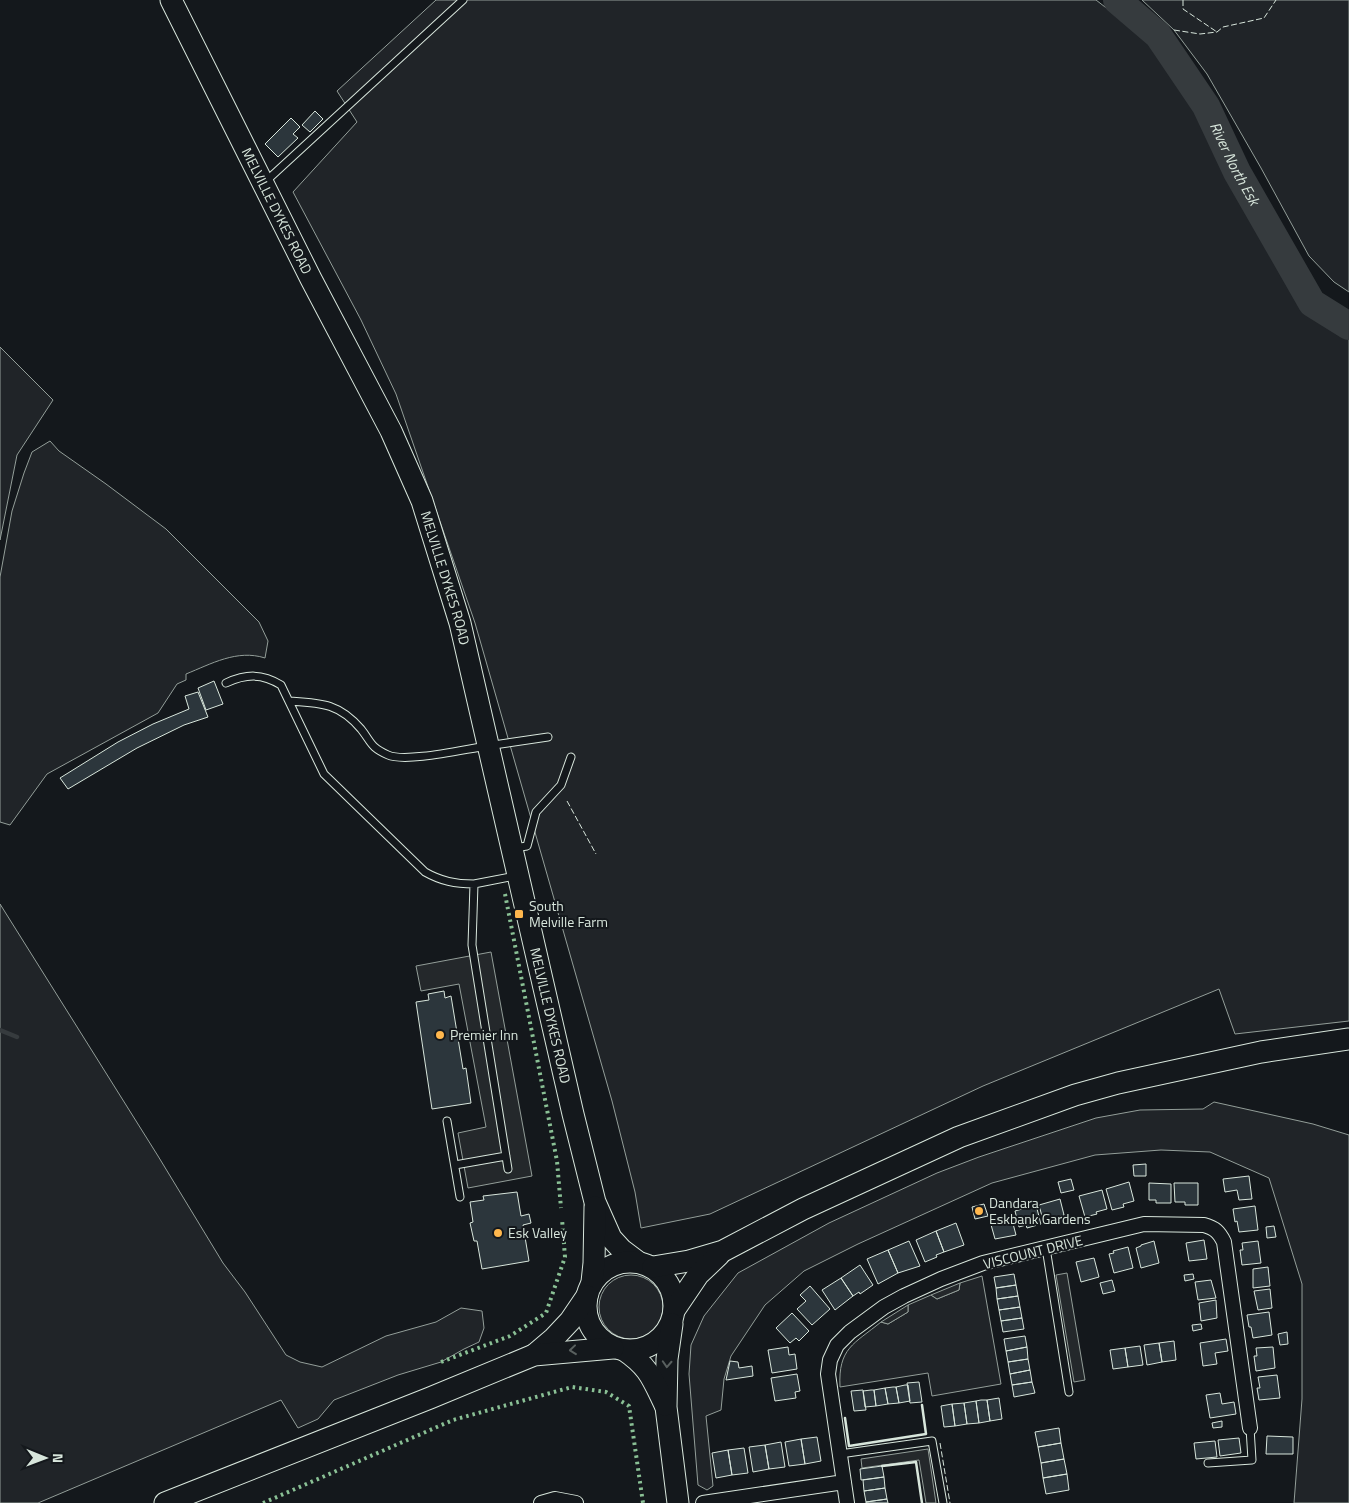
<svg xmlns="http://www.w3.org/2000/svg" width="1349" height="1503" viewBox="0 0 1349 1503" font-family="'Titillium Web',sans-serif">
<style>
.green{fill:#202428;stroke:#939e99}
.parking{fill:#24282b;stroke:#939e99}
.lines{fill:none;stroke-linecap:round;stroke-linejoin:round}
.stream{stroke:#363b3e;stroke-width:4.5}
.river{stroke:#363b3e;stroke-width:28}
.building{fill:#2c363c;stroke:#d8e6dc}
.service-casing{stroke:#d8e6dc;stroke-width:9}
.minor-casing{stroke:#d8e6dc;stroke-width:16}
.primary-casing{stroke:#d8e6dc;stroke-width:23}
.service{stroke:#14181c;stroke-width:7}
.minor{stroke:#14181c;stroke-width:14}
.primary{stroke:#14181c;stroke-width:21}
.hedge{stroke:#8ac095;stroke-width:4;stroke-dasharray:2.5 4;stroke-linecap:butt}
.fence{stroke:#d8e6dc;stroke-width:1;stroke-dasharray:6 2.5;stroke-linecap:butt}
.wall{stroke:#d8e6dc;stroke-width:2.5}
.oneway{stroke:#59605f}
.poi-dot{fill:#ffb74d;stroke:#14181c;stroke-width:2}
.labels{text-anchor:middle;stroke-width:4;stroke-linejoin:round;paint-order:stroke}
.street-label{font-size:14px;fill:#d8e6dc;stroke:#14181c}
.poi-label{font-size:14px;fill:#d8e6dc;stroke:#14181c;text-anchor:start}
.water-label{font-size:15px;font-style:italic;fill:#d8e6dc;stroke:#14181c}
</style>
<rect width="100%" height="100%" fill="#14181c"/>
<path class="green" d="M436 0H1096L1154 45 1197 105 1259 231 1307 310 1349 338V1021L1235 1034 1219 989 983 1086 710 1214 641 1228 635 1192 612 1101 475 623 396 394 361 320 293 192 357 122 337 91Z
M1142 0H1349V292L1334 282 1309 256 1261 168 1207 74 1174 30Z
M0 347 53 400 17 455 0 540Z
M50 441 59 451 106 484 166 529 259 622 268 641 265 658C237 649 211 664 186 674V680L177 684 158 713 47 774 10 825 0 822V577L12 511 24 473 32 452Z
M0 904 158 1156 223 1263 245 1292 286 1355 300 1362 322 1367 386 1336 436 1322 461 1308 482 1311 484 1328 479 1342 464 1349 441 1362 398 1375 334 1400 318 1419 298 1428 281 1400 38 1503H0Z
M1214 1102 1313 1124 1349 1135V1503H1294L1302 1399V1284L1269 1178 1210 1152 1161 1150 1095 1155 992 1183 858 1244 804 1271 765 1305 731 1356 724 1379 721 1410 706 1416 713 1486 707 1490 698 1485 689 1374 691 1345 704 1316 738 1273 829 1223 937 1173 979 1157 1096 1118 1140 1110 1203 1109Z
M599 1307a32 32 0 1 1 64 0a32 32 0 1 1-64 0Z
M982 1276 1001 1384 932 1396 928 1373 840 1387C838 1348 854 1344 881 1322L888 1324 908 1312V1305L931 1295 937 1299 959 1290 960 1283Z"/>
<path class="parking" d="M491 952 532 1176 468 1188 458 1133 486 1127 459 984 421 991 416 966Z
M1067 1273 1085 1380 1074 1382 1056 1275Z
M960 1283 959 1290 937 1299 931 1295Z
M908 1305V1312L888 1324 881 1322Z
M928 1449 936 1503H926L919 1460 862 1468 861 1459Z"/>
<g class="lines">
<path class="stream" d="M0 1030 17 1037"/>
<path class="river" id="s1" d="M1117 0 1158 35 1206 106 1237 172 1312 303 1349 326"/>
</g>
<path class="building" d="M315 111 323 119 310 132 302 125Z
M291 118 300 127 293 134 298 138 278 157 265 144Z
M214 681 223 704 206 710 198 688Z
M198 692 208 717 184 725 137 748 68 789 60 778 118 742 153 724 189 709 185 696Z
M444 991 445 998 451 996 463 1069 466 1068 471 1103 432 1109 416 1002 429 1000 428 994Z
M1146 1164V1176H1134L1133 1165Z
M1249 1176 1252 1199 1239 1200 1237 1190 1225 1192 1223 1179Z
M1071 1179 1074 1190 1061 1193 1058 1182Z
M1129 1182 1134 1201 1123 1204 1124 1207 1112 1210 1106 1189Z
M1149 1183 1171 1184V1203H1156V1200H1149Z
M1174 1183H1198V1205H1185V1202H1175Z
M1102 1190 1107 1209 1096 1212 1097 1214 1085 1217 1079 1196Z
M517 1192 521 1216 529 1214 531 1223 523 1225 529 1261 482 1269 477 1241H474L470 1223 473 1222 470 1202 484 1200 483 1196Z
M1060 1199 1064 1215 1057 1217 1058 1220 1044 1224 1039 1205Z
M984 1204 988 1216 975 1219 972 1207Z
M1036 1205 1041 1224 1027 1228 1026 1225 1019 1227 1015 1211Z
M1255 1206 1258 1230 1239 1232 1237 1221 1235 1222 1233 1209Z
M1011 1216 1016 1235 995 1239 990 1221Z
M956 1223 964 1245 944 1252 936 1231Z
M1274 1226 1276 1237 1267 1238 1266 1227Z
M936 1231 944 1252 936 1255 937 1257 925 1262 916 1240Z
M1204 1240 1207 1259 1189 1261 1186 1243Z
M909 1241 920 1266 898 1273 888 1250Z
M1154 1241 1159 1263 1141 1268 1136 1248 1141 1246V1245Z
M1258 1241 1261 1263 1242 1265 1240 1250H1243L1242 1243Z
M1128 1247 1133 1268 1114 1273 1109 1254 1114 1253 1113 1251Z
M888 1250 898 1273 878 1284 867 1259Z
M1094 1258 1099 1277 1081 1282 1076 1262Z
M860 1265 873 1285 860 1294 859 1292 853 1296 841 1278Z
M1268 1267 1270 1286 1253 1288V1269Z
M1014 1274 1016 1285 996 1288 994 1277Z
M1193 1274 1194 1279 1185 1281 1184 1275Z
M841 1278 853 1296 835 1310 822 1290Z
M1112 1280 1115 1291 1103 1294 1100 1283Z
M1211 1280 1216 1298 1198 1300 1195 1282Z
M1016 1285 1018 1296 997 1299 996 1288Z
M810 1286 830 1309 812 1325 797 1309 806 1301 800 1295Z
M1270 1289 1272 1308 1258 1310 1254 1291Z
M1018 1296 1020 1307 999 1310 997 1299Z
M1216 1300 1217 1318 1201 1321 1199 1303Z
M1020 1307 1022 1318 1001 1321 999 1310Z
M1269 1312 1272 1335 1253 1338 1251 1327H1249L1247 1315Z
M792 1313 809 1331 799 1341 796 1338 790 1343 776 1328Z
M1022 1318 1024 1329 1003 1332 1001 1321Z
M1201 1324 1202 1329 1193 1331 1192 1325Z
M1287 1332 1288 1344 1280 1345 1278 1334Z
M1025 1336 1027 1347 1006 1351 1004 1339Z
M1226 1339 1228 1351 1215 1353 1217 1364 1203 1366 1200 1343Z
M1174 1341 1176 1360 1162 1362 1159 1343Z
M1159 1343 1162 1362 1147 1365 1144 1345Z
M1140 1346 1143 1365 1128 1367 1125 1348Z
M788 1347 789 1355 795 1354 797 1369 772 1373 768 1350Z
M1027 1347 1028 1359 1008 1362 1006 1351Z
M1273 1347 1275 1368 1256 1371 1254 1356H1257L1256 1348Z
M1125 1348 1128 1367 1113 1369 1110 1350Z
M1028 1359 1030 1370 1010 1374 1008 1362Z
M730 1361 738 1362 739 1368 752 1366 753 1376 726 1380Z
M1030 1370 1032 1382 1012 1385 1010 1374Z
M797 1374 800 1391 795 1392 796 1398 775 1401 771 1378Z
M1277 1375 1280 1398 1259 1400 1257 1388H1260L1258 1377Z
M919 1382 922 1402 910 1403 907 1383Z
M1032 1382 1035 1393 1014 1397 1012 1385Z
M905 1385H908L910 1401 899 1403 896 1387Z
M893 1387H896L899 1403 888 1404 885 1388Z
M885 1388 888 1404 876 1406 874 1390Z
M863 1390 866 1410 854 1411 851 1391Z
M871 1390H874L876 1406 865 1407 863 1391Z
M1220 1393 1222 1404 1234 1402 1236 1414 1210 1418 1206 1395Z
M999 1398 1002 1419 990 1421 987 1400Z
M981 1400H987L990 1421 979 1423 976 1401Z
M976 1401 979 1423 967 1424 964 1403Z
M964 1403 967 1424 955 1426 952 1404Z
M952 1404 955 1426 944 1427 941 1406Z
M1222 1421V1427L1213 1428 1212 1423Z
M1059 1428 1061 1443 1038 1447 1035 1432Z
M1267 1436 1293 1437V1454H1266Z
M817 1437 821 1461 805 1464 801 1439Z
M1239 1438 1241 1453 1220 1456 1218 1440Z
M801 1439 805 1464 789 1466 785 1442Z
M1215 1441 1217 1457 1196 1459 1194 1443Z
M781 1442 785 1467 769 1469 765 1445Z
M1061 1443 1064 1459 1041 1463 1038 1447Z
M765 1445 769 1469 753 1472 749 1447Z
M744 1448 748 1473 732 1475 728 1450Z
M728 1450 732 1475 716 1478 712 1453Z
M1064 1459 1067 1474 1043 1478 1041 1463Z
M882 1466 884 1477 861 1480 860 1469Z
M1067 1474 1069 1490 1046 1494 1043 1478Z
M884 1477 885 1488 864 1491 863 1480Z
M885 1488 887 1499 866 1502 864 1491Z
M887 1499 888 1503H866V1502Z"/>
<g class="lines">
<g class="service-casing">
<path id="service" d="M264 183 463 0
M226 683C246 674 262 673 281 685L324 774 425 872C441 881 455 884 474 884
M289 701C321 703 339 703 361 729 372 743 370 747 388 755 406 763 465 749 487 746 507 743 527 740 548 737
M514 848 527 846 536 812 561 785 571 757
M447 1121 460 1197
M455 1165 506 1156
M508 1169 472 945 474 884 515 876
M1046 1248 1069 1392
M840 1454 932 1441 943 1503
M1208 1463 1252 1460 1250 1428"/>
</g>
<g class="minor-casing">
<path id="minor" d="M541 1503 555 1499 576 1503
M703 1503 844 1482
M847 1503 828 1374 830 1360 837 1345 850 1332 884 1307 904 1296 941 1279 983 1263 1144 1224 1204 1225C1215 1228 1219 1232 1224 1242L1250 1428"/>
</g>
<g class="primary-casing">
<g id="primary">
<path id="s2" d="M171 0 311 279 391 431 422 501 460 623 573 1114 595 1202 611 1238 622 1250 638 1262"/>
<circle cx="630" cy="1306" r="44"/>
<path d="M653 1267 689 1261 723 1251 803 1209 959 1137 1075 1095 1118 1083 1261 1052 1349 1039"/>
<path d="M592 1282 594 1263 595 1207"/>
<path d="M675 1309 698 1275 719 1255"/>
<path d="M672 1324 667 1359 666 1407 678 1503"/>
<path d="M624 1350C649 1367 652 1378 665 1405"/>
<path d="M534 1355 554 1338 570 1321 587 1296"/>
<path d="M165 1503 430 1398 534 1355 613 1348"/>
</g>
</g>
<use href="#service" class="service"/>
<use href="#minor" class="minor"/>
<use href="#primary" class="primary"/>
<path class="hedge" d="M505 894 557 1161 561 1208
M441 1362 510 1336 546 1313 565 1257 562 1219
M263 1503 453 1420 572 1387 606 1392 629 1406 643 1503"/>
<path class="fence" d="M1183 0V9L1217 32
M1174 30 1200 34 1217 32 1223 27 1264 18 1276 0
M567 801 596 854
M940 1443 950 1503"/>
<path class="wall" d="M845 1418 849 1446 926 1434 922 1405
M882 1466 916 1462 922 1503"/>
</g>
<defs><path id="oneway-chevron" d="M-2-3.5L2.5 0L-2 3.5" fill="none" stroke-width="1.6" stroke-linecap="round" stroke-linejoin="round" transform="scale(1.25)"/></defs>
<g class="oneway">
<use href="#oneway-chevron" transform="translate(573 1350) rotate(174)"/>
<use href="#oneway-chevron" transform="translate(667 1364) rotate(93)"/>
</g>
<g class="poi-dot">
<rect x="514" y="909" width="10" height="10" rx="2.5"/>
<circle cx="440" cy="1035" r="5"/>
<circle cx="979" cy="1211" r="5"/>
<circle cx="498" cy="1233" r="5"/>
</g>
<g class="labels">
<g class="street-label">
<text dy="5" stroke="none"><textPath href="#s2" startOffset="236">MELVILLE DYKES ROAD</textPath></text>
<text dy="5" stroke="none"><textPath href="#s2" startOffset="641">MELVILLE DYKES ROAD</textPath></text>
<text dy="5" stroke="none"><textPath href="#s2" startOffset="1091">MELVILLE DYKES ROAD</textPath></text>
<text transform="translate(1033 1252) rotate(-14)" y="5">VISCOUNT DRIVE</text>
</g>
<g class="poi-label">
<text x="529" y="911">South<tspan x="529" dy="16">Melville Farm</tspan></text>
<text x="450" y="1040">Premier Inn</text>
<text x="989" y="1208">Dandara<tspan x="989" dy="16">Eskbank Gardens</tspan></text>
<text x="508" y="1238">Esk Valley</text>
</g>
<g class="water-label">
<text dy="5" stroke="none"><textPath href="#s1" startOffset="204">River North Esk</textPath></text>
</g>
</g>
<g transform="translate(45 1458) rotate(91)" stroke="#14181c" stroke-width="4" paint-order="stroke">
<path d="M0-4L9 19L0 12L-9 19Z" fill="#d8e6dc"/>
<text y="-8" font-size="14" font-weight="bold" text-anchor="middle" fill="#d8e6dc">N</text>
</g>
</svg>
